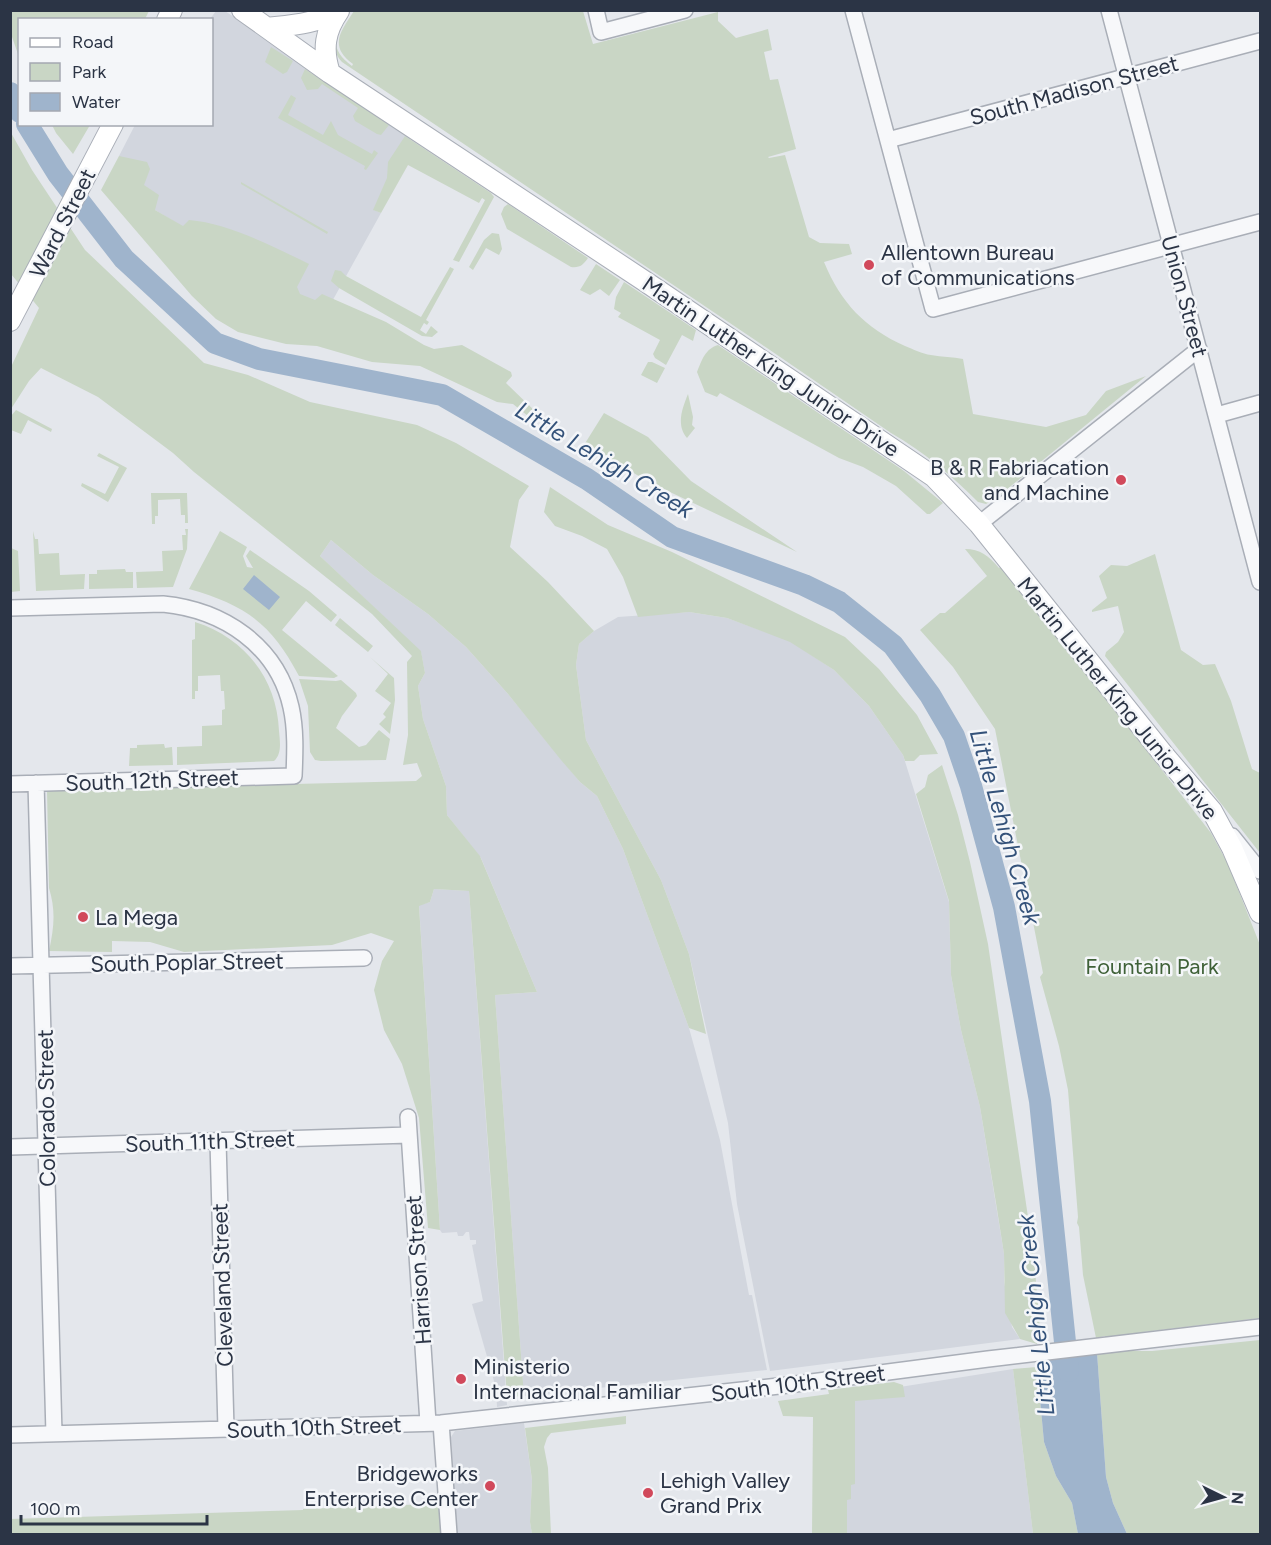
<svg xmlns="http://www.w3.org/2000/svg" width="1271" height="1545" viewBox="0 0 1271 1545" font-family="Figtree,sans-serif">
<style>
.built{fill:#d2d6de}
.green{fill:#c9d6c5}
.water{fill:#9fb4cc}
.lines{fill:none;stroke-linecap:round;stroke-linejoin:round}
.river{stroke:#9fb4cc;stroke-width:22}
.minor-casing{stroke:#a9aeb7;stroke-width:18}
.secondary-casing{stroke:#a9aeb7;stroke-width:22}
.minor{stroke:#f7f8fa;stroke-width:15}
.secondary{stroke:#fff;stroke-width:20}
.poi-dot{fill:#d1495b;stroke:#f4f6f9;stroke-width:2}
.labels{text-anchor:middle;stroke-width:5;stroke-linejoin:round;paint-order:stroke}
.street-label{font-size:22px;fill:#2b3445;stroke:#f4f6f9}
.poi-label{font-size:22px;fill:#2b3445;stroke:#f4f6f9;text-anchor:start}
.park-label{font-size:22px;fill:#3f6138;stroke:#f4f6f9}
.water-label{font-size:24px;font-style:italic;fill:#34527a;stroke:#f4f6f9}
</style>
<rect width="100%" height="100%" fill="#e4e7ec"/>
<path class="built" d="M216 11H225L412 136 374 210 381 213 329 307 291 314 183 227 155 210 119 156 135 125 212 124 210 19Z
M331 540 373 575 428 614 466 647 508 694 580 782 597 796 623 849 689 1028 720 1140 749 1295H752L767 1370 524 1396 495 995 537 992 481 858 447 815 446 786 423 719 418 686 425 673 421 652 320 556Z
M689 612 727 618 790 641 834 670 869 706 903 755 949 902 951 975 961 1030 980 1107 1004 1254V1281L1012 1327 1020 1339 770 1371 737 1204 728 1123 689 954 661 880 586 740 576 665 579 644 594 631 618 617Z
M434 889 469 891 507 1405 497 1407 496 1388 472 1304 483 1301 472 1245 476 1244V1240H470L469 1232H466L463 1236H458L457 1232 442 1233 440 1230 419 905 430 902Z
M1013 1369 1033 1534H839L837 1397Z
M524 1423 532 1480 530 1522 532 1534H457L451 1437 455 1431Z"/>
<path class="green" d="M11 10H149V11L145 19 20 20 19 57 11 34Z
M348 11H351C336 33 326 47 352 66L353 64C328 46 341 31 354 11H583L593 44 718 12V21L736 38 768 29 772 50 764 52 770 80 778 79 796 149 768 157 769 158 785 155 809 237 820 243 849 244 852 254 824 262C841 303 865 328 905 346 913 349 922 354 931 355 942 357 953 357 963 359L973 414 1046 427 1086 415 1106 391 1146 376 1000 495 986 504 978 502C951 475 924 452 891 433L767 348 342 62C326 45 338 26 348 11Z
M271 47 293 61 287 72 283 74 265 62Z
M305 69 389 125 381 135 377 134 355 121 353 116 358 108 322 84 318 89 307 90 301 78Z
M291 95 296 98 288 115 323 135 331 121 338 135 372 154 374 150 378 153 366 170 364 169 365 166 278 118Z
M52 125H90L73 154 56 133Z
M10 131 32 170 85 250 204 363 248 375 310 402 417 425 456 443 529 486 519 500 510 547 548 582 594 631 579 644 576 665 586 740 661 880 689 954 706 1034 689 1028 623 849 597 796 580 782 561 760 508 694 466 647 428 614 373 575 331 540 320 556 421 651 425 673 418 686 423 719 446 786 447 815 480 856 537 992 495 995 524 1396 507 1397 469 891 434 889 430 902 419 906 440 1230 428 1228 419 1118 402 1064 384 1030 374 990 382 961 394 941 371 933 332 945 184 952 150 942 112 941V952L49 951C54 928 56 911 49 888L47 790 416 781 422 776 417 763 403 765 408 735 407 662 412 656 372 614 194 472 173 453 98 397 41 368 29 381 11 409V367L39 308 11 274Z
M405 136 491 193 494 197 459 262 453 260 485 200 482 198 479 203 408 165 381 213 373 210 387 178 388 162Z
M119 156 147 162 150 169 144 185 159 195 155 210 183 226 189 220C228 223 274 247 309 264L297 287 300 294 315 300 322 294 386 322 424 345 434 349 462 345 511 372 512 376 506 383 538 414 532 425 528 416 513 404 497 402 420 366 372 362 317 346 286 344 238 332 216 319 192 296 101 190Z
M241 182 328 232 327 234 241 184Z
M508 204 588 258C583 265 580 268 571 267L507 229 501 214 504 207Z
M492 233 499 234 502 249 499 255 486 248 473 270 469 267 484 240Z
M596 264 620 280 609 296 600 289 590 295 580 290Z
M450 267 454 269 426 320 429 322 427 325 424 323 420 330 426 334 431 326 438 332 432 337 422 336 339 288 331 281 335 270 341 271 346 276 421 317Z
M624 282 696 330 693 341 682 335 666 365 655 358 653 354 660 340 618 317 621 313 614 309 616 297Z
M718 345 904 471 943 503 930 514H927L896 486 863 467 839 458 720 393 717 397 705 392 697 372C702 360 705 349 718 345Z
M648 362H652L665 368 657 383 641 375Z
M688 394 693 417 692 425 695 428 687 438C676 425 682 409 688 394Z
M16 410 52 429 51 432 28 420 21 434 11 430V416Z
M604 413 648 437 691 481 797 552 672 493 637 475 595 449 584 445Z
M99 453 127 468 108 502 81 486 82 483 105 494 119 467 97 456Z
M550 487 608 525 672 552 845 637 879 669 917 715 938 754 920 755 914 761H905L903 755 869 706 834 670 790 642 727 618 689 612 638 617 623 577 607 549 582 536 555 526 544 512Z
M151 493H187L188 523H185V515H181L180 499 158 500V516H155V524H152Z
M185 529H188L187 549 173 587 137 588 136 572 163 571 162 551 183 550 182 535H186Z
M33 531 35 539H38L39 554 59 553 60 575 85 574 84 589 36 591Z
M220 531 247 547 243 556 247 567 253 568 246 556 250 550 309 591 337 615 331 622 306 601 282 630 338 676 334 678 299 676C271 623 245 605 189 589Z
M11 548 18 551 20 591 11 592 12 556Z
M965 549C980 549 989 556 999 568L1002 565 1211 833 1228 864 1260 945V1318L1143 1332 1106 1340 1105 1336 1096 1338 1083 1275 1079 1227 1077 1223 1078 1217 1068 1090 1059 1046 1040 977 1043 973 995 729 953 667 920 630 940 613H945L987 576Z
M1155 554 1181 650 1203 665 1215 664 1231 701 1252 769 1260 773V853L1105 656 1106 652 1118 642 1124 632 1118 606 1092 612V610L1107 598 1099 576 1111 565 1127 566Z
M125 569 126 572H133V588L89 589V574H97V570Z
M340 618 373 646 368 652 335 625Z
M195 622C245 638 277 679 279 731 280 742 282 754 274 761L177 765V747L202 746V726L222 725V710L225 709 224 691H221L220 675 198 676V691H195V699H192V640L195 639Z
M370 657 394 678 395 700 390 734 379 724 386 717 383 714 391 703 375 691 388 674Z
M299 679 336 681 341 680 356 693 357 696 342 716 336 728 359 747 366 745 379 730 390 739 386 760 321 761 315 760 310 752 308 706Z
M164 744 165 748 172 747 173 765 129 766 130 748H137V745Z
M942 765 958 815 970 862 988 944 1034 1258 1040 1330 1037 1344 1020 1339 1005 1313 1004 1254 996 1203 980 1107 961 1030 951 975 949 901 916 794 925 787 928 775Z
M1260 1340V1534H1127L1113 1503 1106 1477 1097 1353 1118 1351H1152Z
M1037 1367 1044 1442 1056 1476 1072 1503 1078 1534H1033L1013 1369Z
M894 1382 903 1385 905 1397 855 1401V1484L851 1485V1499L847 1500V1534H812L813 1417 783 1416 778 1401 829 1394 828 1390Z
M626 1416V1424L551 1433 547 1438 544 1447 548 1468 551 1534H532L530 1522 532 1480 525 1428Z
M428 1504 438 1506 441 1515 442 1534H11L10 1519 303 1510V1509Z"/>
<path class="water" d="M254 575 280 597 269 610 243 589Z
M1097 1353 1106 1477 1113 1503 1127 1534H1078L1072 1503 1056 1476 1044 1442 1037 1367 1039 1360Z"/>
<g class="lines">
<path class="river" d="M10 93 20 112
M27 124 58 174 124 259 215 343 259 359 442 395 587 479 672 537 804 585 839 602 893 645 930 695 954 736 971 786 1004 907 1040 1101 1068 1371"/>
<g class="minor-casing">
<path id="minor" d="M596 10 601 32 685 10
M853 10 933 309 1260 222
M1109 10 1260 582
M888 140 1260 41
M1217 415 1260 403
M979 524 1199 349
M10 608 163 604C223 610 277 645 291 707 296 729 295 753 294 776L10 784
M36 783 54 1434
M1232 836 1260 871
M10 966 364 958
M408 1117 428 1423
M218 1141 226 1429
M10 1147 409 1135
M441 1423 449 1534
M10 1435 441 1423 788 1385 988 1359 1260 1327"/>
</g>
<g class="secondary-casing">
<path id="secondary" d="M242 10 330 73 646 282 934 477 979 524 1164 755 1212 811 1232 848 1260 913
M167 20 172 10
M267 28C293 25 316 24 339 10
M330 73C322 49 325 31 339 11
M10 321 113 124"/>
</g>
<use href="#minor" class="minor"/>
<use href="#secondary" class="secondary"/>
</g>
<g class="poi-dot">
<circle cx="869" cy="265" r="6"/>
<circle cx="1121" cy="480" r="6"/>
<circle cx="83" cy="917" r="6"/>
<circle cx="461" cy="1379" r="6"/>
<circle cx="490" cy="1486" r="6"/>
<circle cx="648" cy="1493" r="6"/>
</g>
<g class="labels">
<g class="street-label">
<text transform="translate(1074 90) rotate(-15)" y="8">South Madison Street</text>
<text transform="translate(62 223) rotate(-63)" y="8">Ward Street</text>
<text transform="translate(1185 296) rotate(75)" y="8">Union Street</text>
<text transform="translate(771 366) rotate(34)" y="8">Martin Luther King Junior Drive</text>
<text transform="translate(1118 698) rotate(51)" y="8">Martin Luther King Junior Drive</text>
<text transform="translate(152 780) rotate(-2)" y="8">South 12th Street</text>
<text transform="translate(187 962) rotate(-1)" y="8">South Poplar Street</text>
<text transform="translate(46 1108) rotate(-91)" y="8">Colorado Street</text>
<text transform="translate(210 1141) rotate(-2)" y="8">South 11th Street</text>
<text transform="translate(418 1270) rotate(-94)" y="8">Harrison Street</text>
<text transform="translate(222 1285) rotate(-92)" y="8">Cleveland Street</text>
<text transform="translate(798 1383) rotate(-7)" y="8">South 10th Street</text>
<text transform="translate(314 1427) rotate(-2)" y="8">South 10th Street</text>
</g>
<g class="poi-label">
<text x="881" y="260">Allentown Bureau<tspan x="881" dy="25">of Communications</tspan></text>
<text x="1109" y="475" text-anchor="end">B &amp; R Fabriacation<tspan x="1109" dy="25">and Machine</tspan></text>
<text x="95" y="925">La Mega</text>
<text x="473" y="1374">Ministerio<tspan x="473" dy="25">Internacional Familiar</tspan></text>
<text x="478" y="1481" text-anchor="end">Bridgeworks<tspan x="478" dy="25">Enterprise Center</tspan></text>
<text x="660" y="1488">Lehigh Valley<tspan x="660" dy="25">Grand Prix</tspan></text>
</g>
<g class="park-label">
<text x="1152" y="974">Fountain Park</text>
</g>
<g class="water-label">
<text transform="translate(604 460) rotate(31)" y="8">Little Lehigh Creek</text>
<text transform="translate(1005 827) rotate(74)" y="8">Little Lehigh Creek</text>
<text transform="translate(1036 1315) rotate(-96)" y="8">Little Lehigh Creek</text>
</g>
</g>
<rect width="1271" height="1545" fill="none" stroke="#2b3445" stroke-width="24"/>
<rect x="18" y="18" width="195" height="108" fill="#f4f6f9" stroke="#a4a8b1" stroke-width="1.5"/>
<rect x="30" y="38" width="30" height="9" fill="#ffffff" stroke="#a4a8b1" stroke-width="1.5"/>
<text x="72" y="48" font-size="18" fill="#2b3445">Road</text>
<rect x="30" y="63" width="30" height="18" fill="#c9d6c5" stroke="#a4a8b1" stroke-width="1.5"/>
<text x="72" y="78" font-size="18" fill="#2b3445">Park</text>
<rect x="30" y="93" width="30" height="18" fill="#9fb4cc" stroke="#a4a8b1" stroke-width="1.5"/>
<text x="72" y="108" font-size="18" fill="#2b3445">Water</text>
<g transform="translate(1223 1497) rotate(95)" stroke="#f4f6f9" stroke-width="4.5" paint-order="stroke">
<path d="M0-4.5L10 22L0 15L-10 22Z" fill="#2b3445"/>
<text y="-9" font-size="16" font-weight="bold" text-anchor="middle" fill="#2b3445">N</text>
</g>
<path d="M21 1515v9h186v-9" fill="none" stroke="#2b3445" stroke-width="3"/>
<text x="30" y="1515" font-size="18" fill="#2b3445" stroke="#f4f6f9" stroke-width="4.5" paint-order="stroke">100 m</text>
</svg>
